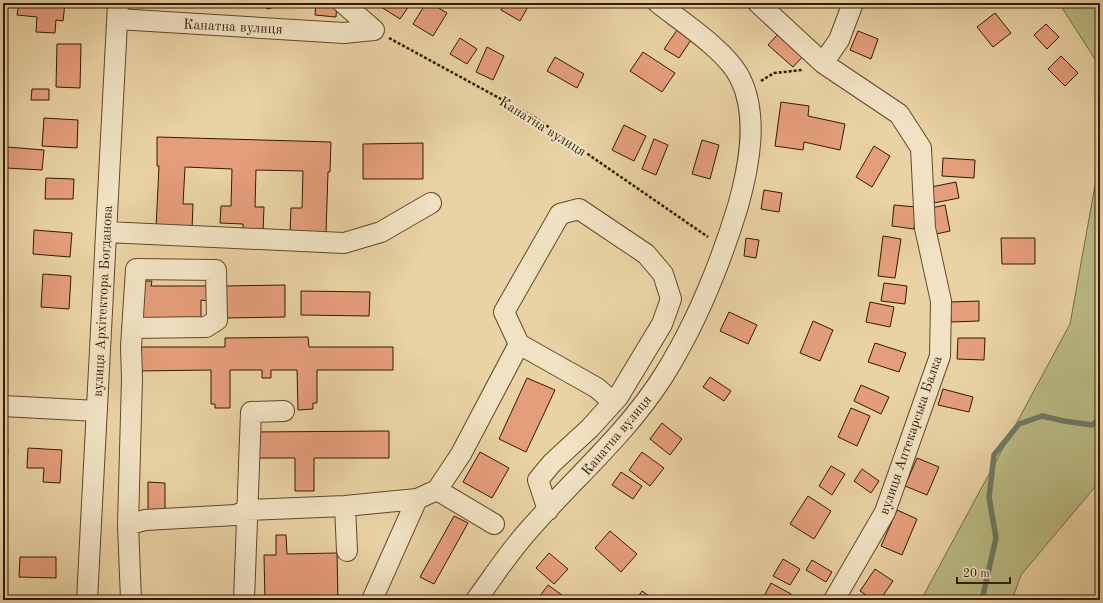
<svg xmlns="http://www.w3.org/2000/svg" width="1103" height="603" viewBox="0 0 1103 603" font-family="'Old Standard TT',serif">
<style>
.green{fill:#babb83;stroke:#766b43}
.lines{fill:none;stroke-linecap:round;stroke-linejoin:round}
.stream{stroke:#6f7964;stroke-width:5.5}
.building{fill:#e59e7b;stroke:#321b03}
.minor-casing{stroke:#60492b;stroke-width:22}
.path{stroke:#321b03;stroke-width:2.5;stroke-dasharray:3 2;stroke-linecap:butt}
.minor{stroke:#f1e2c3;stroke-width:20}
.labels{text-anchor:middle;stroke-width:4;stroke-linejoin:round;paint-order:stroke}
.street-label{font-size:14px;fill:#321b03;stroke:#f1e2c3}
</style>
<rect width="100%" height="100%" fill="#e9d2a3"/>
<filter id="stains"><feTurbulence type="fractalNoise" baseFrequency=".005" numOctaves="4"/><feColorMatrix values="0 0 0 0 .2 0 0 0 0 .09 0 0 0 0 .02 0 0 0 .5 -.17"/></filter>
<radialGradient id="worn" r=".72"><stop offset=".6" stop-color="#630" stop-opacity="0"/><stop offset="1" stop-color="#630" stop-opacity=".3"/></radialGradient>
<path class="green" d="M1059 3H1100V67Z
M1100 158V481L1021 575 1012 600H921L1070 324Z"/>
<g class="lines">
<path class="stream" d="M982 600 996 538 989 497 994 455 1019 424 1042 416 1064 421 1092 425 1100 419"/>
</g>
<path class="building" d="M19 3H65L63 21 56 20 55 33 36 32 37 17 17 15Z
M266 3H289L267 9Z
M316 3H337L336 17 315 15Z
M375 3H411L400 19Z
M426 3H430L447 13 433 36 413 24Z
M505 3H526L529 5 520 21 501 10Z
M995 13 1011 33 993 47 977 27Z
M1046 24 1059 37 1047 49 1034 35Z
M677 30 691 40 679 58 664 49Z
M858 31 878 39 871 59 850 50Z
M778 34 804 55 793 67 768 45Z
M460 38 477 49 467 64 450 54Z
M57 44H81L80 88 56 87Z
M487 47 504 56 493 80 476 72Z
M643 52 675 73 662 92 630 71Z
M1061 56 1078 73 1065 86 1048 69Z
M555 57 584 74 577 88 547 71Z
M32 89H49V100H31Z
M781 102 809 106 808 116 845 124 840 150 804 142 803 150 775 146Z
M44 118 78 120 77 148 42 146Z
M624 125 646 136 634 161 612 150Z
M157 137 331 142 330 172H328L326 234 290 233 291 208H302L303 171 256 170 255 207H264L263 232 243 231V224L220 223 221 206H231L232 169 185 167 183 204H193L192 230 156 228 159 166H157Z
M654 139 668 145 656 175 642 169Z
M702 140 719 145 710 179 692 174Z
M423 143V179H363V144Z
M874 146 890 156 872 187 856 177Z
M7 147 44 150 42 170 6 168Z
M943 158 975 160 974 178 942 176Z
M46 178 74 179 73 199H45Z
M956 182 959 198 934 203 931 187Z
M764 190 782 193 779 212 761 209Z
M894 205 916 207 914 229 892 226Z
M945 205 950 231 936 234 931 208Z
M34 230 72 233 70 257 33 254Z
M883 236 901 239 895 278 878 276Z
M746 238 759 240 756 258 744 256Z
M1001 238H1035V264H1002Z
M43 274 71 276 69 309 41 307Z
M142 281H152L151 286H207L208 301 201 300V318H141Z
M884 283 907 286 905 304 881 301Z
M285 285V317L224 318 223 286Z
M301 291 370 292 369 316 301 315Z
M979 301V321L951 322 950 302Z
M870 302 894 307 890 327 866 322Z
M729 312 757 325 748 344 720 331Z
M813 321 833 330 820 361 800 353Z
M308 337 309 347H393V370H317V403H313V409L298 410 297 370H271V378H262V370H230V408H215V404H211V370L135 371V347H225V338Z
M958 338H985L984 360 957 359Z
M875 343 906 353 899 372 868 362Z
M710 377 731 391 724 401 703 387Z
M527 378 555 390 526 452 499 439Z
M861 385 889 397 881 414 854 401Z
M943 389 973 397 969 412 938 405Z
M851 408 870 416 857 446 838 437Z
M662 423 682 439 670 455 650 439Z
M389 431V458H314V491H295V458H253V432Z
M28 448 62 450 60 483 43 482 44 468H27Z
M3 449H8L6 476H3Z
M480 452 509 468 492 498 463 482Z
M642 452 664 468 650 486 629 470Z
M917 458 939 467 927 495 905 486Z
M831 466 845 474 832 495 819 486Z
M862 469 879 481 871 493 854 481Z
M621 472 642 486 633 499 612 485Z
M3 476H6L5 496H3Z
M148 482 165 483V514L148 513Z
M808 496 831 511 814 539 790 524Z
M897 510 917 519 902 555 881 546Z
M454 516 468 523 434 584 420 577Z
M610 531 637 554 621 572 595 548Z
M276 535H286L287 554 337 553 338 600H265L264 555H276Z
M549 553 568 569 554 584 536 568Z
M20 557H56V578L19 577Z
M783 559 800 569 790 585 773 576Z
M812 560 832 572 826 582 806 570Z
M875 569 893 581 880 600H873L860 591Z
M771 583 791 594 788 600H762Z
M548 585 566 598 565 600H537Z
M642 591 655 600H636Z"/>
<g class="lines">
<g class="minor-casing">
<path id="minor" d="M343 3 374 30
M758 3 823 63
M117 19 344 33 374 30
M106 232 344 243 381 232 431 203
M519 344 597 388 613 402
M3 406 97 411
M437 490 494 524
M345 506 347 551
M128 525 145 520 236 515 247 510 345 506 417 499 437 490 461 454 519 344 504 312 560 214 579 209 646 254 663 274 671 299 662 324 618 397 590 428 552 463 538 480 548 510
M87 600 118 3
M131 600 128 525 132 378 131 347 136 269 216 270 217 320 206 327 132 328
M244 600 251 412 284 411
M372 600 417 499
M476 600C493 577 509 552 528 531 574 478 626 435 664 375 697 322 720 265 738 206 749 167 759 116 740 78 727 51 682 22 658 3
M834 600 885 512 940 356 941 301 925 228 921 148 899 114 823 63 839 40 853 3"/>
</g>
<path class="path" d="M389 38 534 117 708 237
M761 81 774 73 802 70"/>
<use href="#minor" class="minor"/>
</g>
<g class="labels">
<g class="street-label">
<text transform="translate(233 26) rotate(3)" y="5">Канатна вулиця</text>
<text transform="translate(543 126) rotate(32)" y="5">Канатна вулиця</text>
<text transform="translate(102 301) rotate(-87)" y="5">вулиця Архітектора Богданова</text>
<text transform="translate(616 435) rotate(-50)" y="5">Канатна вулиця</text>
<text transform="translate(910 435) rotate(-71)" y="5">вулиця Аптекарська Балка</text>
</g>
</g>
<rect width="1103" height="603" fill="none" stroke="#e9d2a3" stroke-width="16"/>
<rect x="4" y="4" width="1095" height="595" fill="none" stroke="#321b03" stroke-width="2"/>
<rect x="8" y="8" width="1087" height="587" fill="none" stroke="#321b03"/>
<path d="M957 577v6h53v-6" fill="none" stroke="#321b03" stroke-width="2"/>
<text x="963" y="577" font-size="12" fill="#321b03" stroke="#f1e2c3" stroke-width="3" paint-order="stroke">20 m</text>
<rect width="100%" height="100%" filter="url(#stains)"/>
<rect width="100%" height="100%" fill="url(#worn)"/>
</svg>
